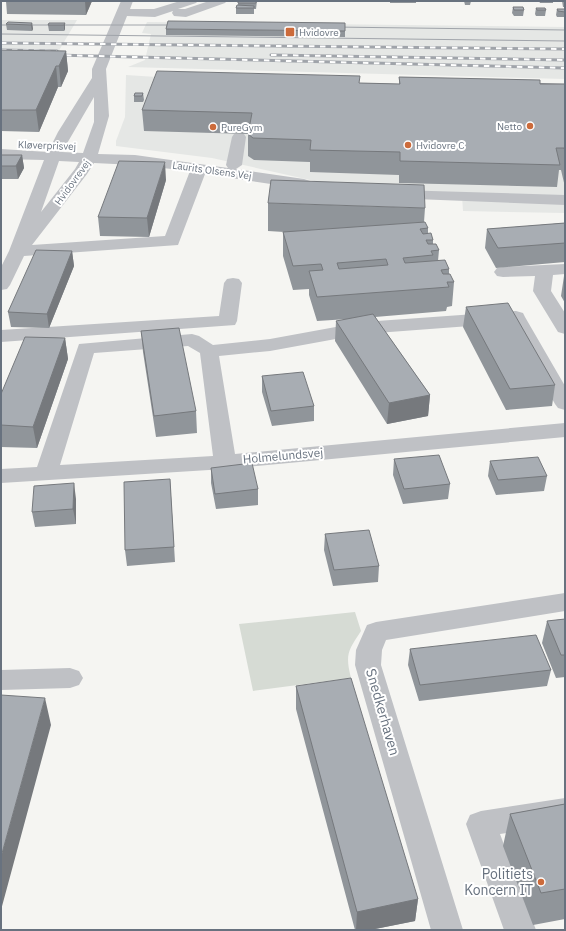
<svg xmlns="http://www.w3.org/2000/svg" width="566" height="931" viewBox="0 0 566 931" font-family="'IBM Plex Sans',sans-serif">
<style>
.built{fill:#e5e7e5}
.green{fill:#d6dbd4}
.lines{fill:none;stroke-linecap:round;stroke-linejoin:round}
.minor{fill:#bfc1c5;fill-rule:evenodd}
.tram{stroke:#a0a4aa;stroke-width:1}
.rail-casing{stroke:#a0a4aa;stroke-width:3}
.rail{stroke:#fff;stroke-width:2;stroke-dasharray:5.5;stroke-linecap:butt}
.wall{fill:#90959a}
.shaded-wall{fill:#76797d}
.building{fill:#a8adb3;stroke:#76797d;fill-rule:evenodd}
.poi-dot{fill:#cc6b3b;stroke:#fff;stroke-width:1.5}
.labels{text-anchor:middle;stroke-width:4;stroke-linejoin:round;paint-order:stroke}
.far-poi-label{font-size:10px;fill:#68727f;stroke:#fff;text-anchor:start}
.far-street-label{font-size:10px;fill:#68727f;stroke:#fff}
.street-label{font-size:12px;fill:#68727f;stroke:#fff}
.near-street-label{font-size:14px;fill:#68727f;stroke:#fff}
.near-poi-label{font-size:14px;fill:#68727f;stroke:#fff;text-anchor:end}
</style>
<rect width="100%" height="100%" fill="#f5f5f2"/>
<path class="built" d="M1 20H77L54 59 1 58Z
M147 22 565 27V79L128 67 145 60 151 34 142 33Z
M126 75 234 82 565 90V213L463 211 462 196 346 188 212 158 116 146V141L125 117Z"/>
<path class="green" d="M355 612 361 631C348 651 345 654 351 678L253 691 239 624Z"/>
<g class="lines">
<path class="minor" d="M121 1H133L130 9H154L180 1H198L196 3 178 9H185L209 1H227L225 3 186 17 174 16 172 13 173 11 155 17 127 16 106 69 109 116 98 154 135 155 228 168 226 165 232 137 234 134H244L246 137 242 165 236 169 304 179 310 181 312 184 310 187 304 189 205 174 178 245 24 256 10 285 7 289 1 290V267L9 251 44 160 1 159V149L48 152 58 132 92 78V69ZM94 97V122L83 153 62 152ZM59 161 79 162 75 169 41 212ZM94 163 135 165 190 171 165 236 32 245 87 174Z
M396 190 565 195V205L390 198 388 195 390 192Z
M565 264V274L553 275 551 291 565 313V334L558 332 533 291 535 276 503 277 497 276 494 272 497 268 503 267Z
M233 278 239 279 242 283 237 321 235 325 1 342V330L219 316 224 283 227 279Z
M516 311 523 313 525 317 565 386V410L558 408 555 404 510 323 363 334 270 351 219 356 235 454 565 423V437L225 469 1 483V469L37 467 79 344 192 334 199 336 213 345 270 339 363 322ZM188 346 200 353 213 456 60 465 94 353Z
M565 593V611L386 640 382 650 381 665 463 930H431L355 665 356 650 367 625 376 622Z
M70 668 79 671 83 678 79 685 70 688 1 690V670Z
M565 798V824L500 834 536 930H504L466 824 470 815 481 811Z"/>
<path class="tram" d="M1 25H177
M333 27 565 30
M1 34 565 41"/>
<g class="rail-casing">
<path id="rail" d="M1 43 565 49
M1 50 57 51
M55 55 565 68
M271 55 565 60"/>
</g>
<use href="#rail" class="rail"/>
</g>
<path class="wall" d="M6 1H92L86 15 7 14Z
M238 1H257L256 9H254V14H236V8L238 6Z
M390 1H416V3H390Z
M464 1H471L470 5H465Z
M539 1H553V3H540Z
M562 1H565V7H563Z
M513 7 524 10 523 16H514L512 13Z
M536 8 546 10 545 16H536L535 14Z
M557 9H565V17H557L556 15Z
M32 23 33 29 32 31 7 30 6 24Z
M65 23V29L64 31H49L48 25Z
M166 29 345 31V37L166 35Z
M1 50 66 51 68 71 61 87H58L39 132 1 131Z
M399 77 565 84V187L561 170H559L557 187 399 183V175L310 172V162L254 160 248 156V134L144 131 142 110 359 83 399 84Z
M143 93 144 100 143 102H134V96Z
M1 155H22L24 168 18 179H1Z
M166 180 149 237 100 236 98 217Z
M268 203 425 208 424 222 428 228V234L433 240V244L439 250 438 261 449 269V274L454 282 452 306 447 307 446 311 375 317 430 395 428 416 387 424 335 341 336 321 348 319 317 321 309 295V289L293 290 283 256V232H284L268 231Z
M565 223V262L496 268 485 248 487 229Z
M72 251 74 266 49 328 11 327 8 312Z
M564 276H565V303L561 296Z
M466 307 555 385 552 406 506 410 463 327Z
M141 331 196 411 197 433 156 437 143 352Z
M65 338 68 359 37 448 1 447V394Z
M262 376 314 406V421L272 426 262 392Z
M394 459 450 484 448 499 403 504 393 475Z
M490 461 547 476 544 491 496 495 488 476Z
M211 468 258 489V505L216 509 211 483Z
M170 479 175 562 127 566 125 550Z
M76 499V524L35 527 32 512Z
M325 534 379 566 378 582 333 586 324 550Z
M565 619V677L556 678 542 643 547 621Z
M410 649 551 670 547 686 419 701 408 665Z
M296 686 418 899 415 921 370 930H355L296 709Z
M565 804V919L533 925 503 846 510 814Z"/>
<path class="shaded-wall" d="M85 1H92L86 15Z
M32 23 33 29 32 31 31 25Z
M65 23V29L64 31V25Z
M66 51 68 71 61 87 59 66Z
M56 66 58 87 39 132 36 110Z
M22 155 24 168 18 179 16 166Z
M165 162 166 180 149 237 147 218Z
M72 251 74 266 49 328 47 314Z
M65 338 68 359 37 448 33 427Z
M430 395 428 416 387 424 389 403Z
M74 483 76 499V524L73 509Z
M45 698 51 725 1 910V857Z
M418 899 415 921 370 930H356L357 912Z"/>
<path class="building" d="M238 1H256V3H238Z
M237 5 254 6V8H236Z
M513 7H523L524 10H514Z
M536 8H545L546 10H537Z
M557 9H565V12L558 11Z
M168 21 345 23V31L166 29Z
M8 22 32 23 31 25 6 24Z
M49 23H65L64 25H48Z
M1 50 66 51 59 66H56L36 110H1Z
M157 71 360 76 359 83 400 84 399 77 540 80V84H565V151L564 148H556L560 165 400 161V152L310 150 311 140 253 138 248 134 252 113 142 110Z
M135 93H143L142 96H134Z
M1 155H22L16 166H1Z
M119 161 165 162 147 218 98 217Z
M271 180 424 185 425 208 268 203Z
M425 222 428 228 420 229 423 234 431 233 433 240H426L428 244H436L439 250 431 251 433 255 403 258 405 263 445 260 449 269 441 270 443 274H450L454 282H447L449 287 317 297 309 271 323 270 321 264 293 266 283 232ZM386 259 388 265 339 269 337 263Z
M565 223V243L498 248 487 229Z
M36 250 72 251 47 314 8 312Z
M508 303 555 385 510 389 466 307Z
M373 314 430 395 389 403 336 321Z
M179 328 196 411 154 416 141 331Z
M25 337 65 338 33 427 1 425V394Z
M303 372 314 406 271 411 262 376Z
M439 455 450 484 404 489 394 459Z
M538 457 547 476 498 480 490 461Z
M252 463 258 489 215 494 211 468Z
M170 479 174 547 125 550 124 482Z
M74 483 73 509 32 512 34 486Z
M369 530 379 566 334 570 325 534Z
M565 619V655H561L547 621Z
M536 635 551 670 420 685 410 649Z
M351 678 418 899 357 912 296 686Z
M1 695 45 698 1 857Z
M565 804V889L541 893 510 814Z"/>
<g class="poi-dot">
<rect x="285" y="27" width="10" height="10" rx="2"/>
<circle cx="530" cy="126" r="4"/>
<circle cx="213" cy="127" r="4"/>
<circle cx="408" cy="145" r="4"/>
<circle cx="541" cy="882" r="4"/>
</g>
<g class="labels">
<g class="far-poi-label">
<text x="299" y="36">Hvidovre</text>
<text x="522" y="130" text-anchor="end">Netto</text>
<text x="221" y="131">PureGym</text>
<text x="416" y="149">Hvidovre C</text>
</g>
<g class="far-street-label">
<text transform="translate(47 145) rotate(2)" y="4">Kløverprisvej</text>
<text transform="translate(212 170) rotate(8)" y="4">Laurits Olsens Vej</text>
<text transform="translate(72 182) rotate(-54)" y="4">Hvidovrevej</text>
</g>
<g class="street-label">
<text transform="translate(283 456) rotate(-5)" y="4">Holmelundsvej</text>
</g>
<g class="near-street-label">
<text transform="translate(383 712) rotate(74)" y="5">Snedkerhaven</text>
</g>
<g class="near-poi-label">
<text x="533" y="879">Politiets<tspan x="533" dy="16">Koncern IT</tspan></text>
</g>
</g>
<rect width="566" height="931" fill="none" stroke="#68727f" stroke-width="4"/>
</svg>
